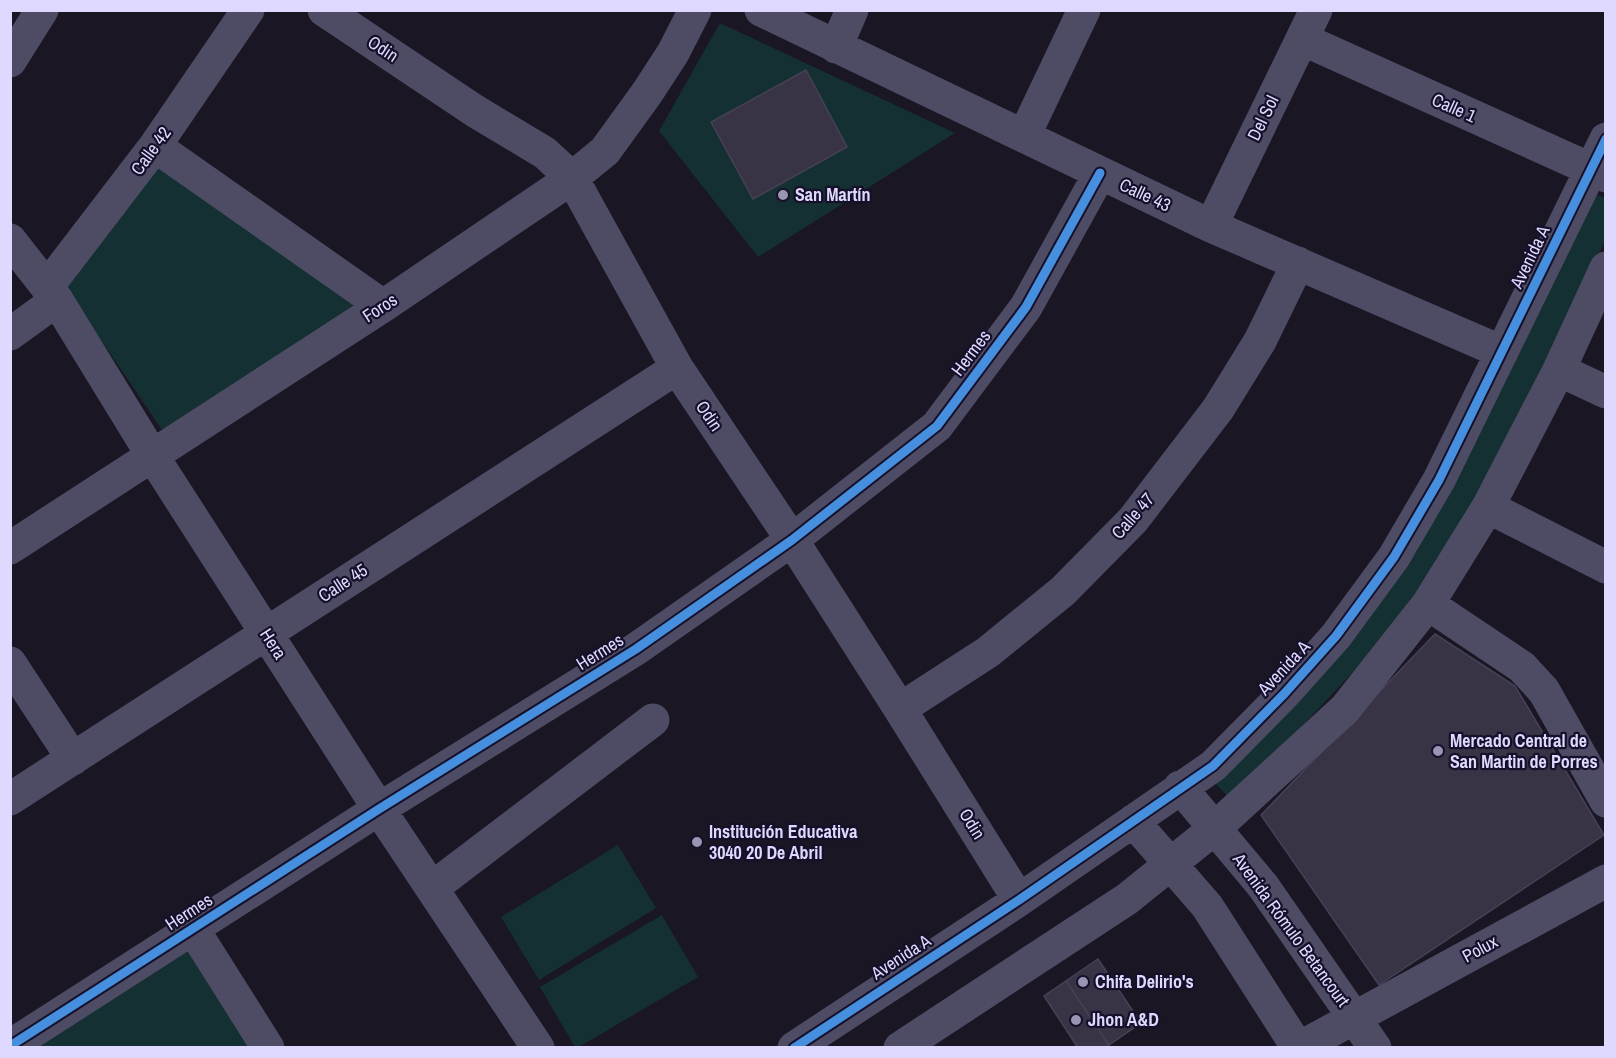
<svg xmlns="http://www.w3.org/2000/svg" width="1616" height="1058" viewBox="0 0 1616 1058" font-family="'Archivo Narrow',sans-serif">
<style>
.green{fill:#143032}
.building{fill:#383446;stroke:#474157;stroke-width:1.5}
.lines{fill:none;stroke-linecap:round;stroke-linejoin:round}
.minor{stroke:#4e4c65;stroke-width:33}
.cycleway-casing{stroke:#16102a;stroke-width:13}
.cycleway{stroke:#468fdf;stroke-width:9}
.poi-dot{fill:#9a95b2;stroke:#16102a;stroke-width:2}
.labels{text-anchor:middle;stroke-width:4.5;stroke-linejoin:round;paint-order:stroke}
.street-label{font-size:18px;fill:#dfd9ff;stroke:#16102a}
.poi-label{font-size:18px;font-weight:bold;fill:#dfd9ff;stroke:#16102a;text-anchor:start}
</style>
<rect width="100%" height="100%" fill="#1a1624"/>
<path class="green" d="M720 23 955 133 758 257 659 131Z
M160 159 363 305 164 433 65 287Z
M1595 194 1605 198V241L1484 495 1382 641 1232 801 1212 780 1417 551Z
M618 845 656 908 539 980 501 917Z
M662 915 698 977 579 1047H575L540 987Z
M189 946 254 1048H31Z"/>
<path class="building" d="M806 70 847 147 753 199 711 122Z
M1435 634 1515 686 1604 835 1379 985 1261 815Z
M1098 959 1141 1023 1109 1045 1066 981Z
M1066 981 1109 1045 1105 1048H1078L1044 996Z"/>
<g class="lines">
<path class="minor" d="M324 10 475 111 545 153 572 178 677 368 792 540 900 709 1019 900
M761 10 1211 226 1502 352
M1302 39 1606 176
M836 47 852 10
M10 61 42 10
M1024 136 1084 10
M155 146 383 306
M1211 226 1316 10
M10 240 57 300 152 455 379 809 538 1048
M47 287 155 146 248 10
M10 334 57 300
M1559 370 1606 392
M1488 507 1606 567
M10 548 383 306 572 178 605 151 647 93 673 53 695 10
M1428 604 1522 667 1544 691 1606 801
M10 663 73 759
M900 709 988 652 1063 591 1133 520 1218 409 1260 341 1298 263
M1180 787 1263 886 1375 1048
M10 799 677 368
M1133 821 1207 906 1298 1048
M432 888 653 720
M193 929 268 1048
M10 1046 379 809 636 649 792 540 937 426 1026 307 1100 173
M794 1048 1019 900 1213 766 1284 694 1336 636 1394 557 1439 480 1606 139
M900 1048 1127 899 1214 829 1345 709 1428 604 1488 507 1559 370 1606 268
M1299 1048 1606 881"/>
<g class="cycleway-casing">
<path id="cycleway" d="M10 1046 379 809 636 649 792 540 937 426 1026 307 1100 173
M794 1048 1019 900 1213 766 1284 694 1336 636 1394 557 1439 480 1606 139"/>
</g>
<use href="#cycleway" class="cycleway"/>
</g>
<g class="poi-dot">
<circle cx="783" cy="195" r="6"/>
<circle cx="1438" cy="751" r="6"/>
<circle cx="697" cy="842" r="6"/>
<circle cx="1083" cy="982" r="6"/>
<circle cx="1076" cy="1020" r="6"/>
</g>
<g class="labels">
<g class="street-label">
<text transform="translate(383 49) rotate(33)" y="6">Odin</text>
<text transform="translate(1454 108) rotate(24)" y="6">Calle 1</text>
<text transform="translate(1263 118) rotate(-64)" y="6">Del Sol</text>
<text transform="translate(151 151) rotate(-54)" y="6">Calle 42</text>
<text transform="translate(1145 195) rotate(25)" y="6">Calle 43</text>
<text transform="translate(1530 257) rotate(-64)" y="6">Avenida A</text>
<text transform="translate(380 308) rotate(-33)" y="6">Foros</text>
<text transform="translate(971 353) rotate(-53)" y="6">Hermes</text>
<text transform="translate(709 416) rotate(56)" y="6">Odin</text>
<text transform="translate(1133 516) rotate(-49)" y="6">Calle 47</text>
<text transform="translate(343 583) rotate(-33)" y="6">Calle 45</text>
<text transform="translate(273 644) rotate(57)" y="6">Hera</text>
<text transform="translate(600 652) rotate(-32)" y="6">Hermes</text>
<text transform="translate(1284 668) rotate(-47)" y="6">Avenida A</text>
<text transform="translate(972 824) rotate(58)" y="6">Odin</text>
<text transform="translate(189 912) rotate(-33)" y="6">Hermes</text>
<text transform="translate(1291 930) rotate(54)" y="6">Avenida Rómulo Betancourt</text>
<text transform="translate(1480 949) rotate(-28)" y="6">Polux</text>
<text transform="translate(901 957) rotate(-33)" y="6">Avenida A</text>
</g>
<g class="poi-label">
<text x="795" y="201">San Martín</text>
<text x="1450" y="747">Mercado Central de<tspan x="1450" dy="21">San Martin de Porres</tspan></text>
<text x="709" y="838">Institución Educativa<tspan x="709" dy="21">3040 20 De Abril</tspan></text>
<text x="1095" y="988">Chifa Delirio's</text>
<text x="1088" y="1026">Jhon A&amp;D</text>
</g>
</g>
<rect width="1616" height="1058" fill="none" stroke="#dfd9ff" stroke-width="24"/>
</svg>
